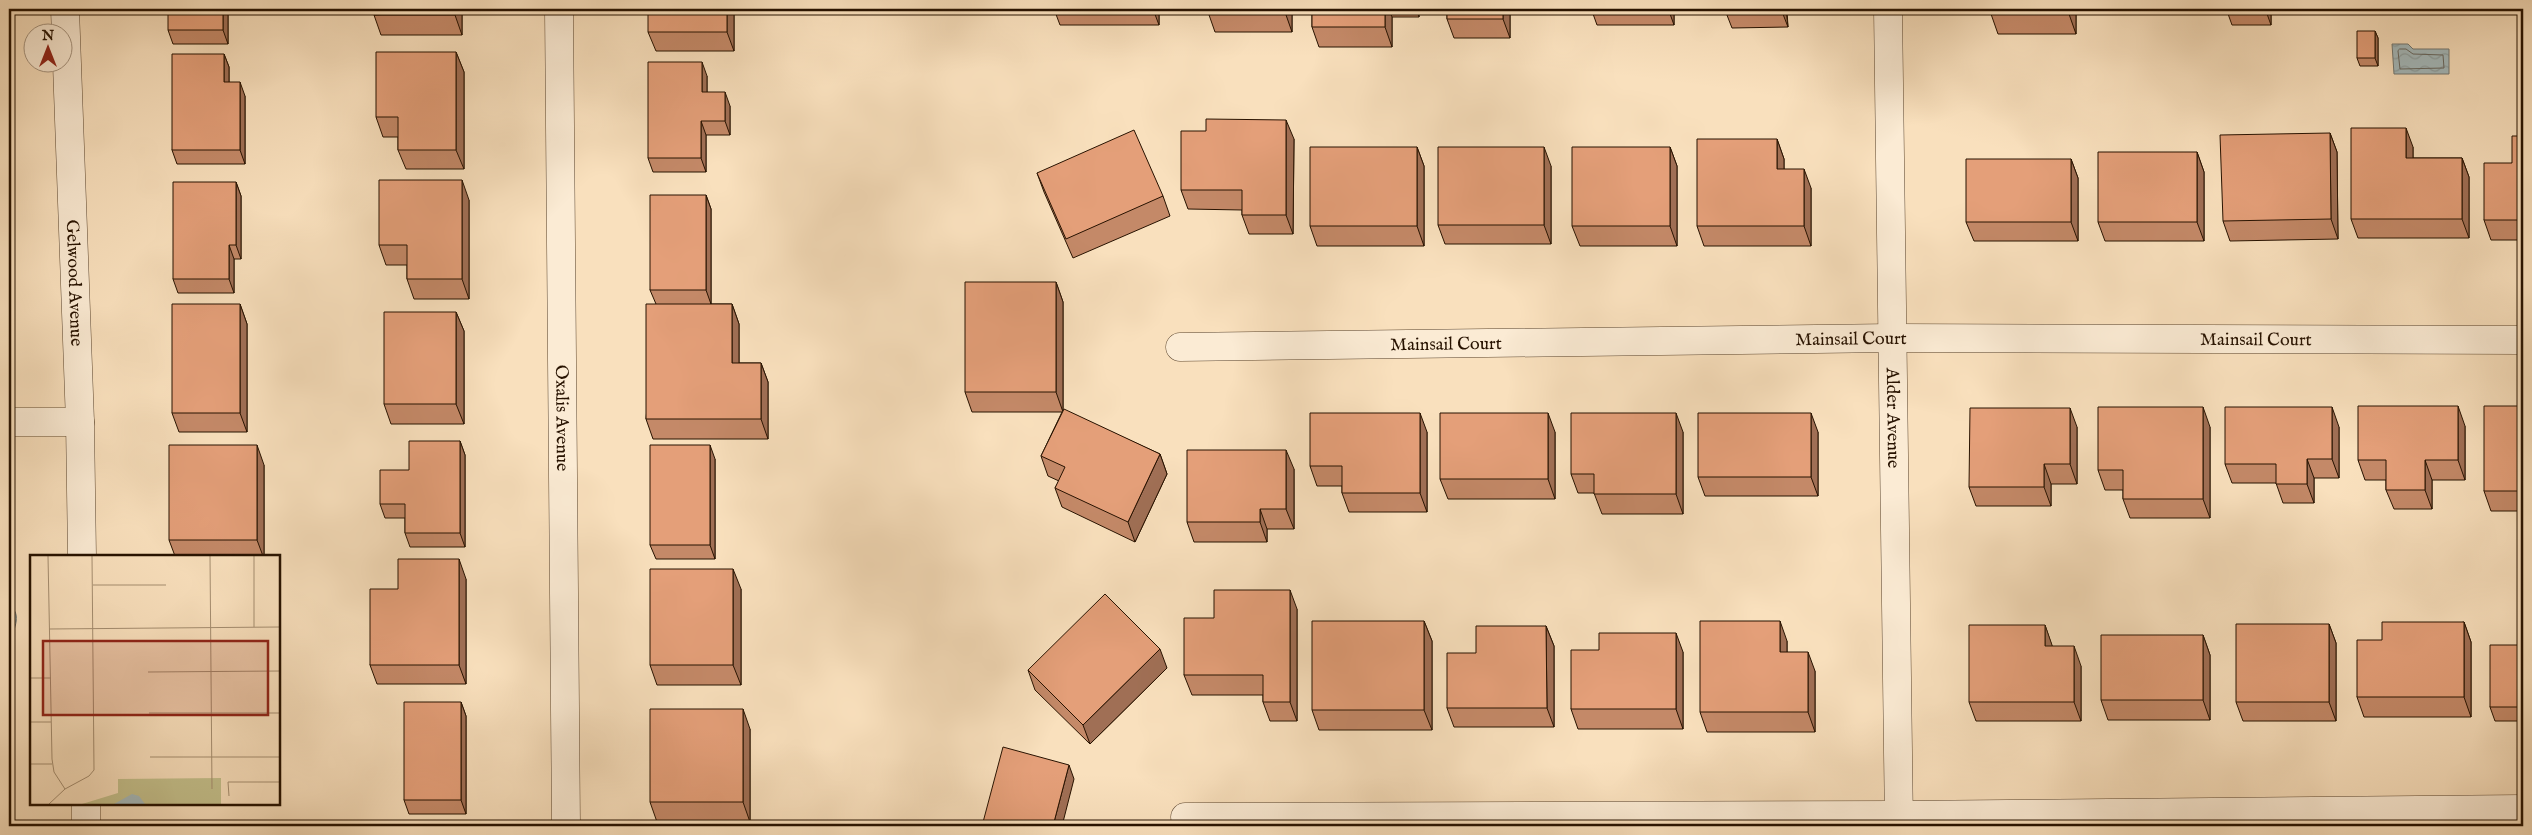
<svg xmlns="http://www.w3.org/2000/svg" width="2532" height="835" viewBox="0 0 2532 835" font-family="'IM FELL English',serif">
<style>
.water{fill:url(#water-waves);stroke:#727771}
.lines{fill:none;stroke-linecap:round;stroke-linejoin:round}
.shore{stroke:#66665e;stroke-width:1}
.minor-casing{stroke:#5c462f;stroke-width:29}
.minor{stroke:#fbebd4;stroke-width:28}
.wall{fill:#c48968;stroke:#271200}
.shaded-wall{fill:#a06f55;stroke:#271200}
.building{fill:#e49f79;stroke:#271200}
.labels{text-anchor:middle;stroke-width:4.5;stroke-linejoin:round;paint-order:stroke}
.street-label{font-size:18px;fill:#271200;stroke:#fbebd4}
.inset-road{fill:none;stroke:#a58e71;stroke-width:1}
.view{fill:#8f2418;fill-opacity:0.15;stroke:#8f2418;stroke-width:2.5}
.inset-edge{fill:none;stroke:#271200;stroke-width:2.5}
</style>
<defs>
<pattern id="water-waves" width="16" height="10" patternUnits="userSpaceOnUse" patternTransform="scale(1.25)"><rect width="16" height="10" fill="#a4babd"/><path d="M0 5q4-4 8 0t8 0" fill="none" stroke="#8d9fa1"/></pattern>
</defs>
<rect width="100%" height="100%" fill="#f9e0bd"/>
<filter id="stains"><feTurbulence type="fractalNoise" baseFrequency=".004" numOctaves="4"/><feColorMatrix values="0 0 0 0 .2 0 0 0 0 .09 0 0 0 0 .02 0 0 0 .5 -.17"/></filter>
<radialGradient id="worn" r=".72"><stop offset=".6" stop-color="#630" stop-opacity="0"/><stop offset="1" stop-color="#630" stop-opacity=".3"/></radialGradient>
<path class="water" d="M2392 44H2408L2413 49H2449V74H2394Z
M9 606C24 614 12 632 9 645Z"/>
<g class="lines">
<path class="shore" d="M2400 49H2406L2413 54 2443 55 2444 68 2400 69 2398 51Z"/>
<g class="minor-casing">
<g id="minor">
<path id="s1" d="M65 9 80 422 82 556"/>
<path id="s2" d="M559 9 566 826"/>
<path id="s3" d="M1888 9 1899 826"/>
<path id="s4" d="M1180 347 1891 338 2523 340"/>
<path d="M9 422H80"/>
<path d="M86 804V826"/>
<path d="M1185 817 1899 815 2523 809"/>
</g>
</g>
<use href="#minor" class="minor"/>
</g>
<path class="wall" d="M228 9V44H173L168 30Z
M462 9V35H381L374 15Z
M734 9V51H656L648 32Z
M938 9H1030V14H940Z
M1054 9H1159V25H1060Z
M1292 9V32H1215L1208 12Z
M1312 9H1419V17H1392V47H1319L1312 27Z
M1447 9H1540V10H1510V38H1454L1447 19Z
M1674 9V25H1597L1592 11Z
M1702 9H1813V10L1787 11 1788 27 1732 28 1725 10 1703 11Z
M2076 9V34H1998L1991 14Z
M2271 9V25H2232L2227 11Z
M2375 31 2378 38V66H2360L2357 58Z
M456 52 464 72V169H406L398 150V137H383L376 117Z
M224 54 229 67V82L245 96V164H177L172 150Z
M707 76V92L730 106V135H706V172H653L648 158Z
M2330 133 2337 152 2338 239 2230 241 2223 221Z
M2523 136V240H2491L2484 220 2512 163Z
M1294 139 1293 234H1249L1242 215V210L1188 209 1181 190Z
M1777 139 1784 159V169L1811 188V246H1704L1697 226Z
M1417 147 1424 166V246H1317L1310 226Z
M1670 147 1677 166V246H1580L1572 226Z
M2413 147V158H2462L2469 177V238H2358L2351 219Z
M2197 152 2204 172V241H2105L2098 222Z
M2071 159 2078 178V241H1974L1966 222Z
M1551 166V244H1445L1438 225Z
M1037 173 1163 196 1170 216 1073 258 1044 192Z
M236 182 241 196V259H234V293H178L173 279Z
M706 195 711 209V304H732L739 324V363H761L768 382V439H653L646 419 656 304 650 290Z
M469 200V299H414L407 279V265H386L379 245Z
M1056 282 1063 302V410L1160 454 1167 474 1135 542 1062 507 1055 488 1059 481 1048 476 1041 456 1062 412H972L965 392Z
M240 304 247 324V432H179L172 413Z
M456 312 464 331V424H391L384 404Z
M2523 406V511H2491L2484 491Z
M2465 426V480H2432V509H2394L2386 490V480H2365L2358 460Z
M2077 427V484H2051V506H1976L1969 487Z
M2210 427V518H2130L2123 499V490H2105L2098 470Z
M2339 427V478H2314V503H2283L2276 483H2232L2225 464Z
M1427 432V512H1349L1342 493V486H1317L1310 466Z
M1555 432V499H1448L1440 479Z
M1683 432V514H1602L1594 493H1578L1571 474Z
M1818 432V496H1705L1698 477Z
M460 441 465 455V547H410L405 533V518H385L380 504 409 470Z
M715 459V559H656L650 545Z
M264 465V556H175L169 540Z
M1294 469V529H1267V542H1194L1187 522Z
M466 579V684H377L370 665 398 589Z
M741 589V685H657L650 665Z
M1297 609V721H1270L1263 702V695H1192L1184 675 1214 618Z
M1424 621 1432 641V730H1319L1312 710Z
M2464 622 2471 642V717H2364L2357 697 2382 640Z
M2329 624 2336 643V721H2243L2236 702Z
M2045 625 2052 646 2081 666V721H1976L1969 702Z
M1546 626 1554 646V727H1454L1447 708 1476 653Z
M2203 635 2210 655V720H2108L2101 700Z
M1787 641V652L1815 671V732H1707L1700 712Z
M2523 645V721H2495L2490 707Z
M1599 650 1683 652V729H1578L1571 709Z
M1167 668 1090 744 1035 690 1028 670Z
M461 702 466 716V814H409L404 800Z
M750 729V822H657L650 802Z"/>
<path class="shaded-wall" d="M223 9H228V44L223 30Z
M455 9H462V35L455 15Z
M727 9H734V51L727 32Z
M1153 9H1159V25Z
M1285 9H1292V32L1285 12Z
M1385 9H1389L1392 17V47L1385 27Z
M1416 9H1419V17Z
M1503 9H1510V38L1503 19Z
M1669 9H1674V25L1669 11Z
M1781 9H1786L1788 27Z
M2069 9H2076V34L2069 14Z
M2266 9H2271V25L2266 11Z
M2375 31 2378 38V66L2375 58Z
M456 52 464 72V169L456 150Z
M224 54 229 67V96L224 82Z
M702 62 707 76V106L702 92Z
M240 82 245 96V164L240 150Z
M725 92 730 106V135L725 121Z
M1286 120 1294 139 1293 234 1286 215Z
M701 121 706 135V172L701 158Z
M2406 128 2413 147V177L2406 158Z
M2330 133 2337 152 2338 239 2331 219Z
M1777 139 1784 159V188L1777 169Z
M1417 147 1424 166V246L1417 226Z
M1544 147 1551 166V244L1544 225Z
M1670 147 1677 166V246L1670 226Z
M2197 152 2204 172V241L2197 222Z
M2462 158 2469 177V238L2462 219Z
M2071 159 2078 178V241L2071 222Z
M1804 169 1811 188V246L1804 226Z
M462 180 469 200V299L462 279Z
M236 182 241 196V259L236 245Z
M706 195 711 209V304L706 290Z
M229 245 234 259V293L229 279Z
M1056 282 1063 302V412L1056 392Z
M240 304 247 324V432L240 413Z
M732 304 739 324V382L732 363Z
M456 312 464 331V424L456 404Z
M761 363 768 382V439L761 419Z
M2458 406 2465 426V480L2458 460Z
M2203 407 2210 427V518L2203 499Z
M2332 407 2339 427V478L2332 459Z
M2070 408 2077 427V484L2070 464Z
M1420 413 1427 432V512L1420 493Z
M1548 413 1555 432V499L1548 479Z
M1676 413 1683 432V514L1676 494Z
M1811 413 1818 432V496L1811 477Z
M460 441 465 455V547L460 533Z
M257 445 264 465V556H263L257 540Z
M710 445 715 459V559L710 545Z
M1286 450 1294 469V529L1286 509Z
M1160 454 1167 474 1135 542 1128 522Z
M2307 459 2314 478V503L2307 484Z
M2425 460 2432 480V509L2425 490Z
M2044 464 2051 484V506L2044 487Z
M1260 509 1267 529V542L1260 522Z
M459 559 466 579V684L459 665Z
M733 569 741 589V685L733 665Z
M1290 590 1297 609V721L1290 702Z
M1424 621 1432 641V730L1424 710Z
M1780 621 1787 641V671L1780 652Z
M2464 622 2471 642V717L2464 697Z
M2329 624 2336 643V721L2329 702Z
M2045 625 2052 645V666L2045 646Z
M1546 626 1554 646V727L1547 708Z
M1676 633 1683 652V729L1676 709Z
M2203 635 2210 655V720L2203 700Z
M2074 646 2081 666V721L2074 702Z
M1160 649 1167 668 1090 744 1083 725Z
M1808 652 1815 671V732L1808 712Z
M461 702 466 716V814L461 800Z
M743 709 750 729V822L743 802Z
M1069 765 1074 779 1062 826H1053Z"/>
<path class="building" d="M168 9H223V30H168Z
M374 9H455V15H374Z
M648 9H727V32H648Z
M1208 9H1285V12H1208Z
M1312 9H1385V27H1312Z
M1447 9H1503V19H1447Z
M1592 9H1669V11H1592Z
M1991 9H2069V14H1991Z
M2227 9H2266V11H2227Z
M2357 31H2375V58H2357Z
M376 52H456V150H398V117H376Z
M172 54H224V82H240V150H172Z
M648 62H702V92H725V121H701V158H648Z
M1206 119 1286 120V215H1242V190H1181V131H1206Z
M2351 128H2406V158H2462V219H2351Z
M1134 130 1163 196 1066 239 1037 173Z
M2330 133 2331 219 2223 221 2220 135Z
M2512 136H2523V220H2484V163H2512Z
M1697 139H1777V169H1804V226H1697Z
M1310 147H1417V226H1310Z
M1438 147H1544V225H1438Z
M1572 147H1670V226H1572Z
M2098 152H2197V222H2098Z
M1966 159H2071V222H1966Z
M379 180H462V279H407V245H379Z
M173 182H236V245H229V279H173Z
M650 195H706V290H650Z
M965 282H1056V392H965Z
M172 304H240V413H172Z
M646 304H732V363H761V419H646Z
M384 312H456V404H384Z
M2358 406H2458V460H2425V490H2386V460H2358Z
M2484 406H2523V491H2484Z
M2098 407H2203V499H2123V470H2098Z
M2225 407H2332V459H2307V484H2276V464H2225Z
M1970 408H2070V464H2044V487H1969Z
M1064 409 1160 454 1128 522 1055 488 1065 467 1041 456Z
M1310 413H1420V493H1342V466H1310Z
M1440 413H1548V479H1440Z
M1571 413H1676V494H1594V474H1571Z
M1698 413H1811V477H1698Z
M409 441H460V533H405V504H380V470H409Z
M169 445H257V540H169Z
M650 445H710V545H650Z
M1187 450H1286V509H1260V522H1187Z
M398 559H459V665H370V589H398Z
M650 569H733V665H650Z
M1214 590H1290V702H1263V675H1184V618H1214Z
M1105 594 1160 649 1083 725 1028 670Z
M1312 621H1424V710H1312Z
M1700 621H1780V652H1808V712H1700Z
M2382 622H2464V697H2357V640H2382Z
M2236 624H2329V702H2236Z
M1969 625H2045V646H2074V702H1969Z
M1476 626H1546L1547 708H1447V653H1476Z
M1599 633H1676V709H1571V650H1599Z
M2101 635H2203V700H2101Z
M2490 645H2523V707H2490Z
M404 702H461V800H404Z
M650 709H743V802H650Z
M1003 747 1069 765 1053 826H982Z"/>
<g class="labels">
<g class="street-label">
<text dy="6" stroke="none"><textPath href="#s1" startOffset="274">Gelwood Avenue</textPath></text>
<text dy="6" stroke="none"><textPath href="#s4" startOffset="671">Mainsail Court</textPath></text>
<text dy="6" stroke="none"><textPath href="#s4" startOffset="1076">Mainsail Court</textPath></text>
<text dy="6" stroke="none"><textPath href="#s4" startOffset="266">Mainsail Court</textPath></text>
<text dy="6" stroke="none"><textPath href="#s2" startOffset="409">Oxalis Avenue</textPath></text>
<text dy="6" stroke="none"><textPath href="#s3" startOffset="409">Alder Avenue</textPath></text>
</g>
</g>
<g transform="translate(30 555)">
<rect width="250" height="250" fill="#f9e0bd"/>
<path d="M191 223V249H52L88 238V224Z" fill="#c4c18d"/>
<path d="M102 239 109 241 115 249H84Z" fill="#a4babd"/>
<path class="inset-road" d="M18 1 22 204 24 217 35 234M180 1 182 234M224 1V72M63 30H136M19 74 250 72M118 117 250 116M0 123H21M119 158H250M0 167H21M120 202H250M0 209H22M199 241 198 227H250M19 249 35 234 59 221 64 215 62 1"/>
<path class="view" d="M13 86H238V160H13Z"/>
<rect width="250" height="250" class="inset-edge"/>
</g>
<rect width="2532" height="835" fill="none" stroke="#f9e0bd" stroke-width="30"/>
<rect x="10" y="10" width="2512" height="815" fill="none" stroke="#271200" stroke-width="2.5"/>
<rect x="15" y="15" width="2502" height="805" fill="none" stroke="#271200"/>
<g transform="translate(48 48)"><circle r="24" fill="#fbebd4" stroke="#a6947f"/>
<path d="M0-4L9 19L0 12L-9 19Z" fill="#8f2418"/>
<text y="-8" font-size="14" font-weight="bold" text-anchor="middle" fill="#271200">N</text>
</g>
<rect width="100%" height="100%" filter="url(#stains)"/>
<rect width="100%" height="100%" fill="url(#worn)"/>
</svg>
